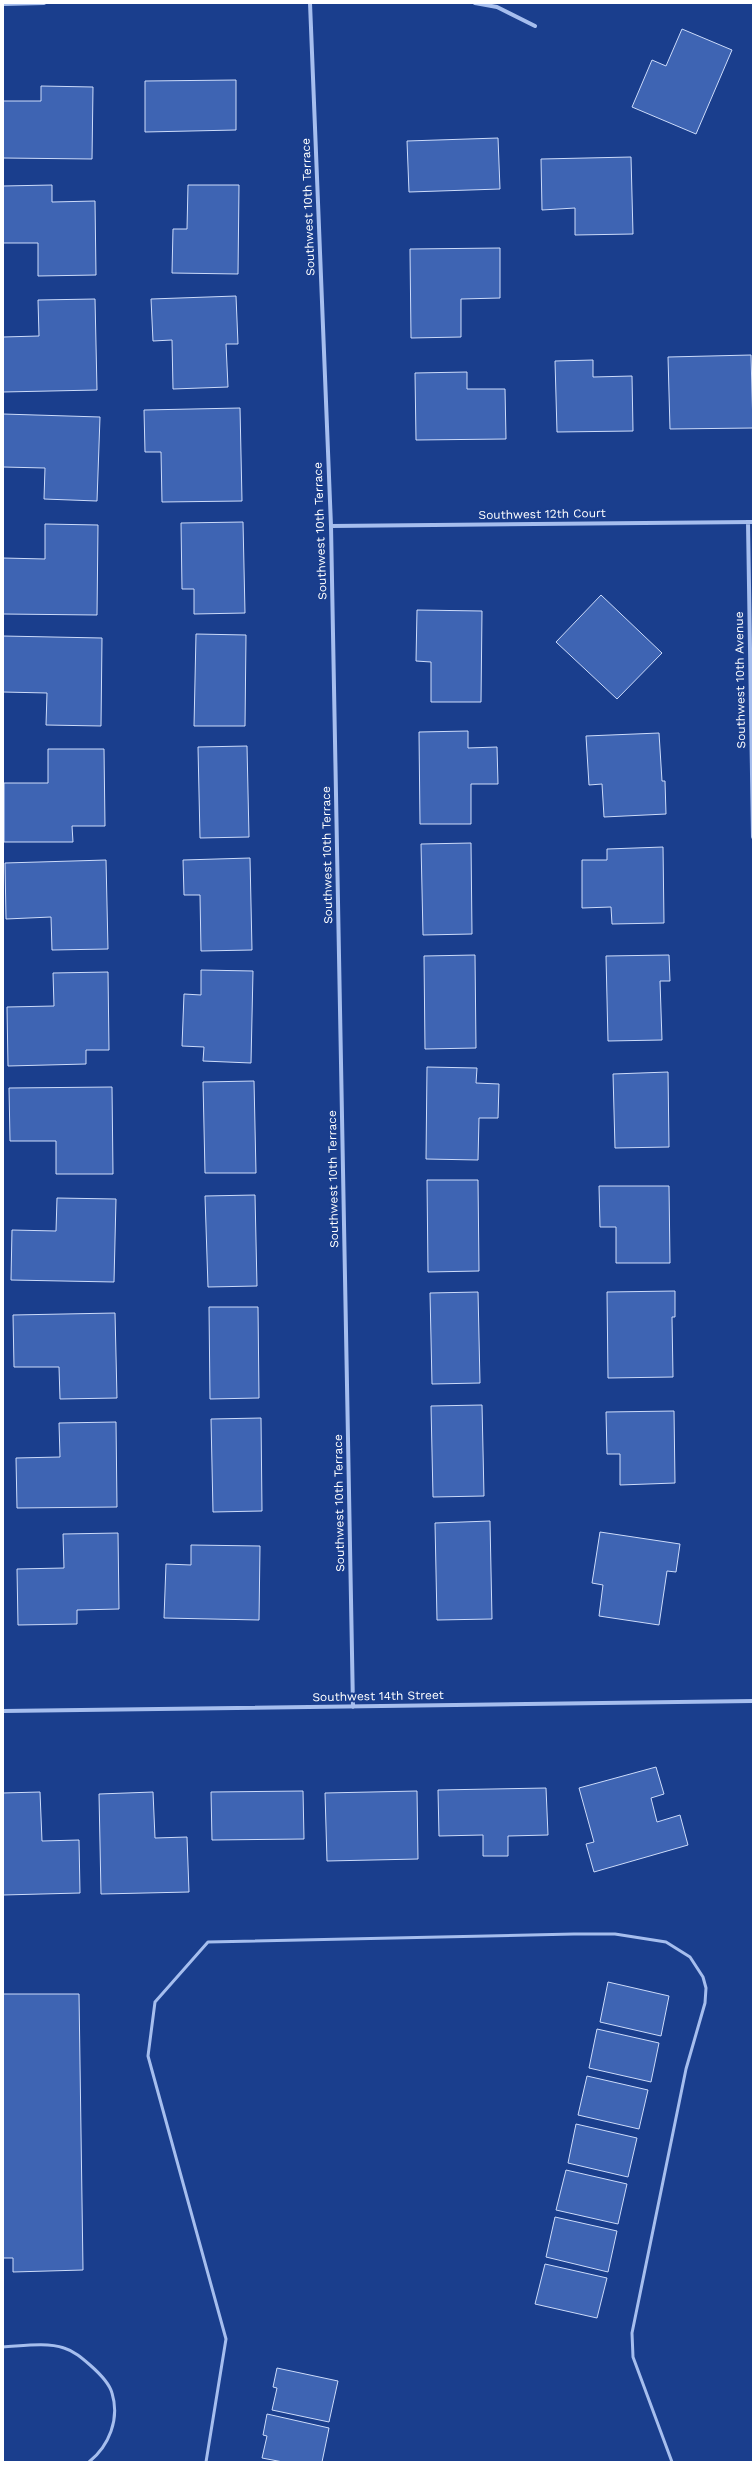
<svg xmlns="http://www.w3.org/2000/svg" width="756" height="2465" viewBox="0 0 756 2465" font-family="'Work Sans',sans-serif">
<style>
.building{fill:#3e64b3;stroke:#ccdbfa}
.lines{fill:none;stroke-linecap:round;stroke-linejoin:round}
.service{stroke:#a6beee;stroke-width:3}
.minor{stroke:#a6beee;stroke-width:4}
.labels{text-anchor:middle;stroke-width:4;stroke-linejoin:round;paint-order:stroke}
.street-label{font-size:12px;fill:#fff;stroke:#1a3e8d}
</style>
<rect width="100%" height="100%" fill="#1a3e8d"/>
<path class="building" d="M682 29 732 50 696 134 632 107 652 60 666 66Z
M236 80V130L145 132V81Z
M41 86 93 87 92 159 3 158V101H41Z
M498 138 500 189 409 192 407 141Z
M631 157 633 234 575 235V208L542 210 541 159Z
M52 185V202L95 201 96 275 38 276V243H3V186Z
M188 185H239L238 274 172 273 173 229H187Z
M500 248V298L461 299V337L411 338 410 249Z
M236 296 238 344H226L228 387 173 389 172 340 153 341 151 299Z
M95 299 97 390 3 392V337L39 336 38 300Z
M751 355 753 428 670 429 668 357Z
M593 360V377L632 376 633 431 557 432 555 361Z
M467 372V389H505L506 439 416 440 415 373Z
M240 408 242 501 162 502 161 452H145L144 410Z
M3 414 100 417 97 501 44 499 45 468 3 467Z
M243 522 245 613 194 614V589H182L181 523Z
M45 524 98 525 97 615 3 614V558L45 559Z
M601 595 662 653 617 699 556 642Z
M417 610 482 611 481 702H431V662L416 661Z
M196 634 246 635 245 726H194Z
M3 636 102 638 101 726 46 725 47 693 3 692Z
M468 731V748L497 747 498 784H471V824H420L419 732Z
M659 733 662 781H665L666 814 604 817 602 784 589 785 586 736Z
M247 746 249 837 200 838 198 747Z
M48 749H104L105 826H72L73 842H4V783H48Z
M471 843 472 934 423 935 421 844Z
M663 847 664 923 612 924 611 907 582 908V860H607V849Z
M250 858 252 950 201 951 200 895H184L183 860Z
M106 860 108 949 52 950 51 917 6 919 5 863Z
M475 955 476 1048 425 1049 424 956Z
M669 955 670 981H660L662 1040 608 1041 606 956Z
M201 970 253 971 251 1063 203 1061 204 1047 182 1046 184 994 201 995Z
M108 972 109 1050H86V1064L8 1066 7 1007 54 1006 53 973Z
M427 1067 477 1068 476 1083 499 1084 498 1118H479L478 1160 426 1159Z
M668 1072 669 1147 615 1148 613 1074Z
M254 1081 256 1173H205L203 1082Z
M112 1087 113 1174H56V1141H10L9 1088Z
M427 1180H478L479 1271 428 1272Z
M599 1186H669L670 1263H616V1227H600Z
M255 1195 257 1286 208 1287 205 1196Z
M57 1198 116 1199 114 1282 11 1280 12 1230 56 1231Z
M675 1291V1317H672L673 1377 608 1378 607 1292Z
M478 1292 480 1383 432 1384 430 1293Z
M209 1307H258L259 1398 210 1399Z
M115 1313 117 1398 60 1399 59 1367H14L13 1315Z
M482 1405 484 1496 433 1497 431 1406Z
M674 1411 675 1483 620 1485V1454H607L606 1412Z
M261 1418 262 1511 213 1512 211 1419Z
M116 1422 117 1507 17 1508 16 1458 60 1457 59 1423Z
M490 1521 492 1619 437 1620 435 1523Z
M600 1532 680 1544 676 1572 667 1571 659 1625 599 1616 603 1585 592 1583Z
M118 1533 119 1609 77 1610V1624L18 1625 17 1569 64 1568 63 1534Z
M191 1545 260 1546 259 1620 164 1618 166 1564 191 1565Z
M656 1767 664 1794 651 1798 657 1822 680 1815 688 1845 594 1872 586 1844 594 1842 579 1788Z
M546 1788 548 1835 508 1836V1856H483V1835L439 1836 438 1790Z
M303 1791 304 1839 212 1840 211 1792Z
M417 1791 418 1859 327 1861 325 1793Z
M40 1792 42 1841 79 1840 80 1893 3 1895V1793Z
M153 1792 155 1838 187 1837 189 1892 101 1894 99 1794Z
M608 1982 669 1996 661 2036 600 2022Z
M3 1994H79L83 2270 13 2272V2258H3Z
M597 2029 659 2043 651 2082 589 2068Z
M587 2076 648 2090 639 2129 578 2115Z
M576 2124 637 2138 628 2177 568 2163Z
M566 2170 627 2184 618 2224 556 2210Z
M555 2217 617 2231 608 2272 546 2257Z
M545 2264 607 2278 597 2318 535 2304Z
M277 2368 338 2381 329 2422 272 2410 277 2388 273 2387Z
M267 2414 329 2428 322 2462H283L262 2458 267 2436 263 2435Z"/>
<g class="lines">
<path class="service" d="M3 2347C22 2346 47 2342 64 2348 74 2351 82 2358 90 2365 98 2372 109 2382 112 2393 120 2419 109 2446 89 2462
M206 2462 226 2339 148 2056 155 2002 208 1942 574 1934H615L666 1942 690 1957 703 1977 706 1988 705 2003 686 2069 632 2333 633 2357 672 2462"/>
<path class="minor" d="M310 3 331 526 353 1707
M475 3 497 7 535 26
M3 4 44 3
M748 522 753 837
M331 526 753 522
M3 1711 753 1701"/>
</g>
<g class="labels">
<g class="street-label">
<text transform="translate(308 207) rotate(-92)" y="4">Southwest 10th Terrace</text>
<text transform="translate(542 514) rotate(-1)" y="4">Southwest 12th Court</text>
<text transform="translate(320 531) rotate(-92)" y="4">Southwest 10th Terrace</text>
<text transform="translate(740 680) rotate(-91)" y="4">Southwest 10th Avenue</text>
<text transform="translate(327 855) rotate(-91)" y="4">Southwest 10th Terrace</text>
<text transform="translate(333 1179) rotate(-91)" y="4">Southwest 10th Terrace</text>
<text transform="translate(339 1503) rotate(-91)" y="4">Southwest 10th Terrace</text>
<text transform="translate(378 1696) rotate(-1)" y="4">Southwest 14th Street</text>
</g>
</g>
<rect width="756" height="2465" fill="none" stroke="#ffffff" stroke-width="8"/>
</svg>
